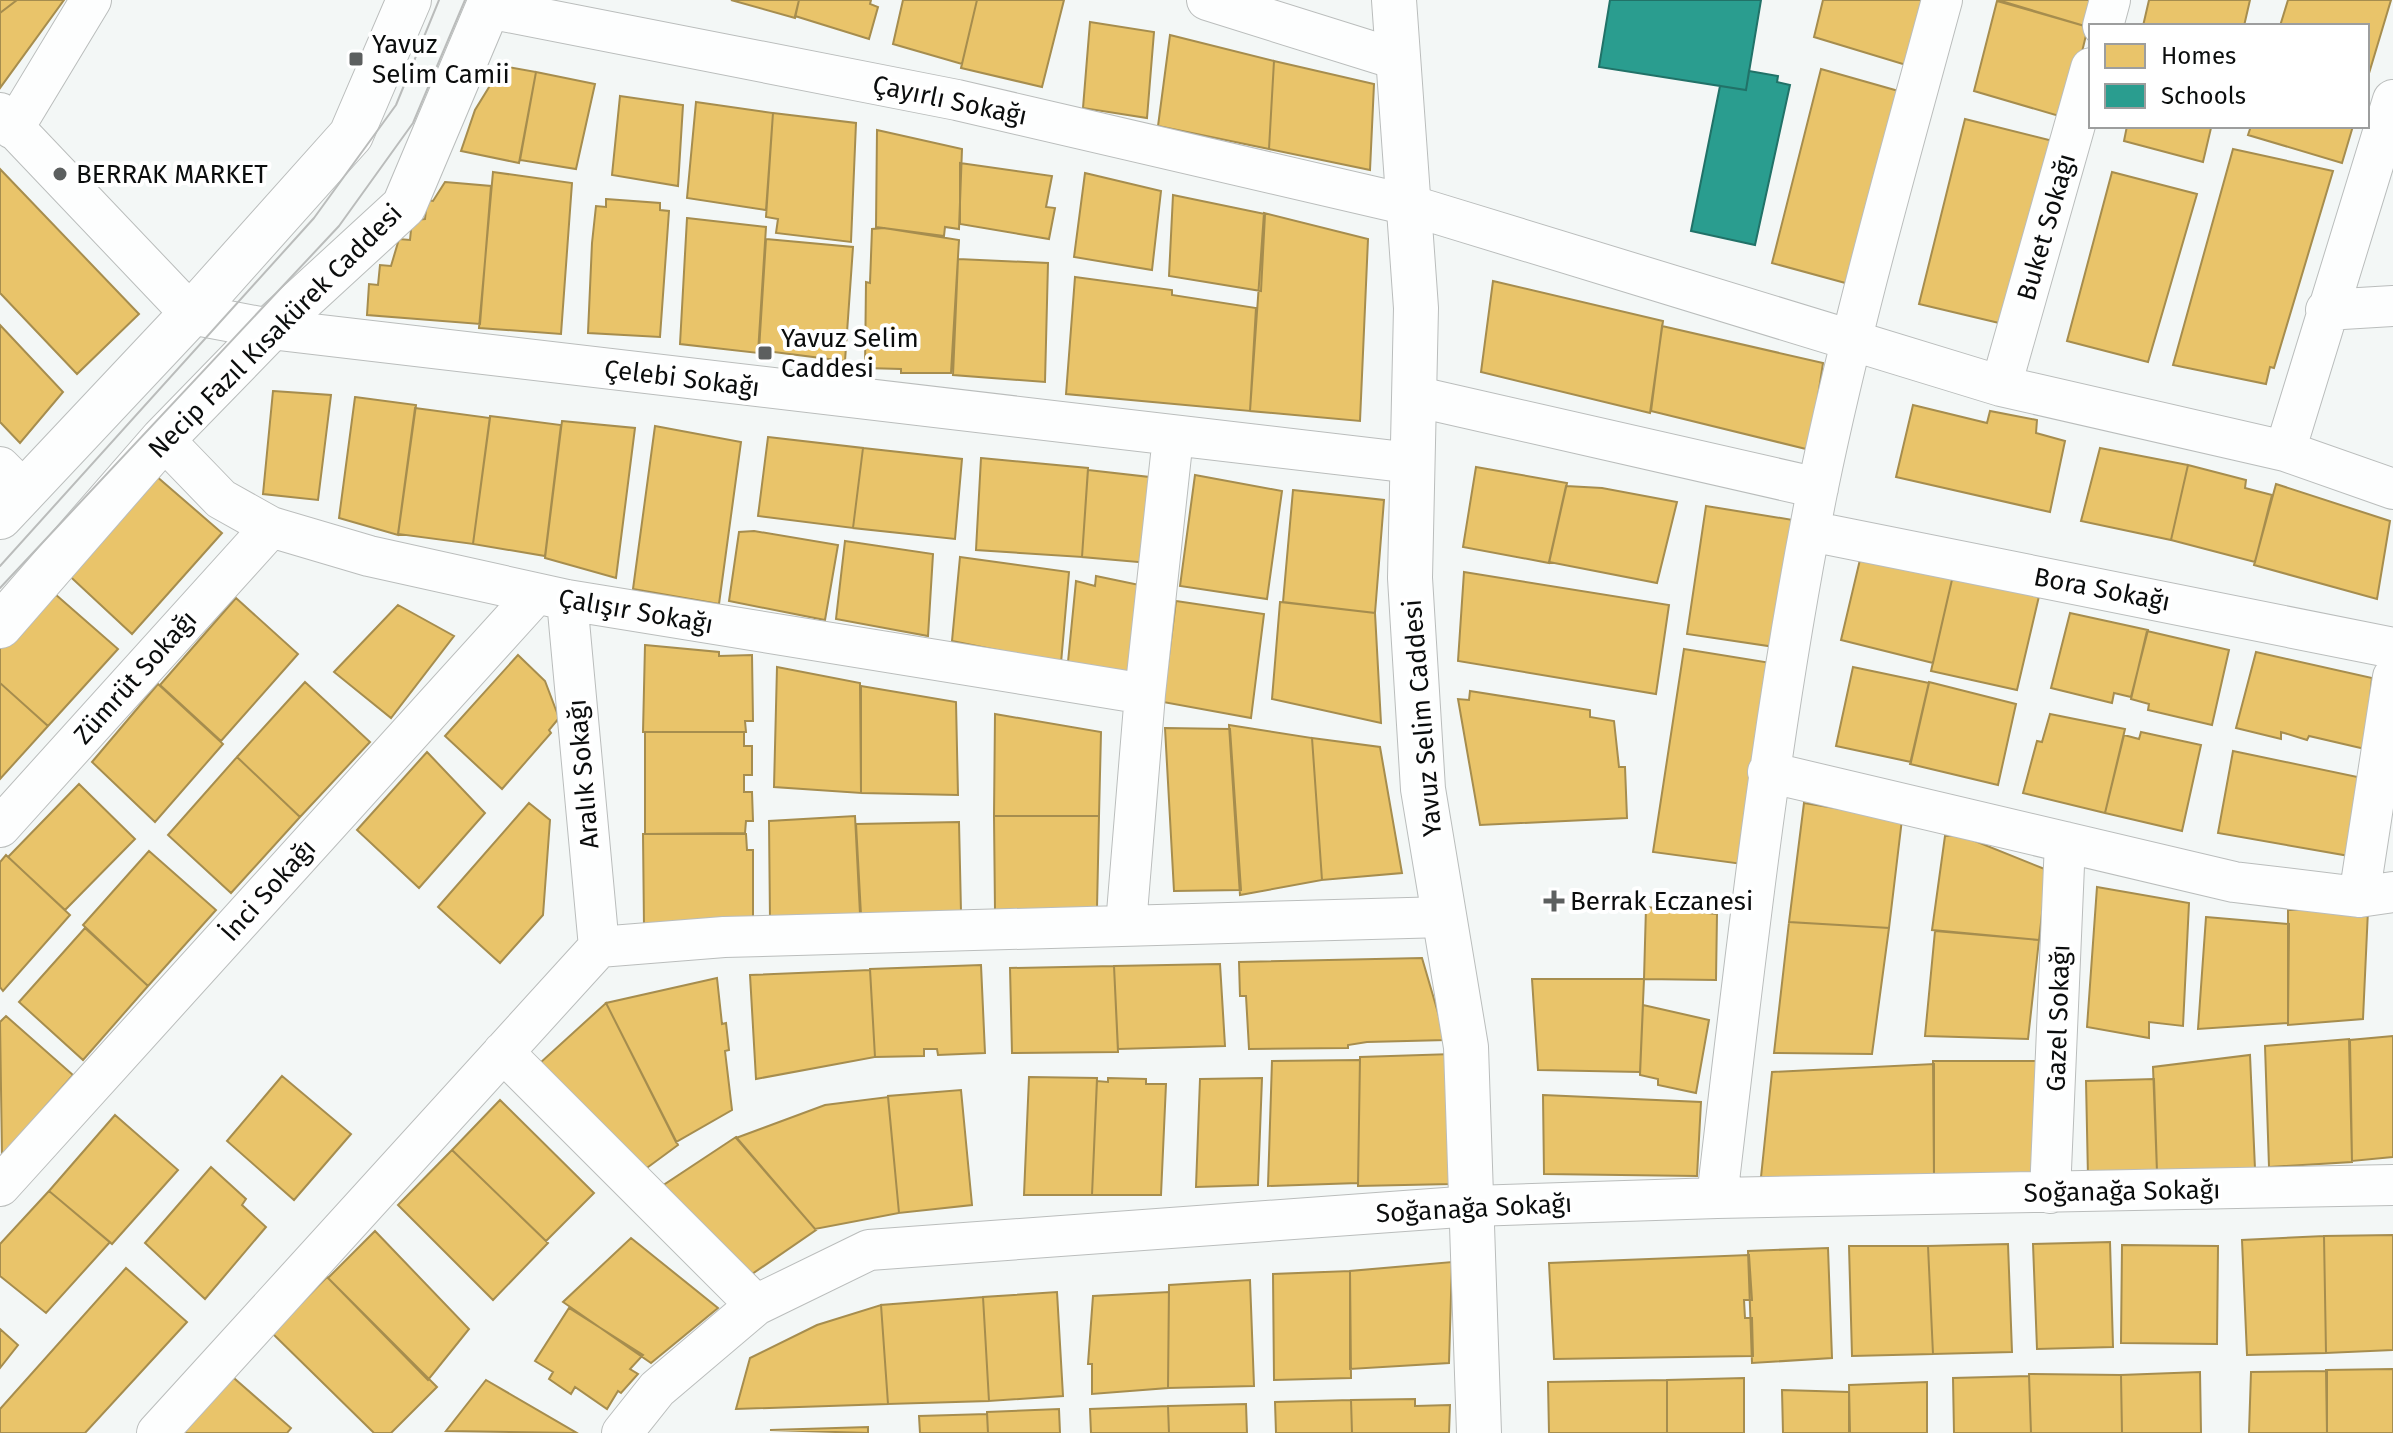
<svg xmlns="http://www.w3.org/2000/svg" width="2393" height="1433" viewBox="0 0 2393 1433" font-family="'Fira Sans',sans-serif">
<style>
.homes{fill:#e9c46a;stroke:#a68d4e;stroke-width:2}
.schools{fill:#2a9d8f;stroke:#217268;stroke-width:2}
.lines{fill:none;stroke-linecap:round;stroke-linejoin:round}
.minor-casing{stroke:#babdbc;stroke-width:42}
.tertiary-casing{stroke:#babdbc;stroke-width:46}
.secondary-casing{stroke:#babdbc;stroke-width:46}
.minor{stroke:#fdfefe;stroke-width:40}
.tertiary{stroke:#fdfefe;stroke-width:44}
.secondary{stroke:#fdfefe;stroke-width:44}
.tram{stroke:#babcbb;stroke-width:2}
.poi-dot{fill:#5c5f5f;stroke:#fff;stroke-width:3}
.labels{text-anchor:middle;stroke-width:8;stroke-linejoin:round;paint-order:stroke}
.poi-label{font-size:26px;fill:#0b0d0d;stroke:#fff;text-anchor:start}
.street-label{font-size:26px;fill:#0b0d0d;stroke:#fff}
</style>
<rect width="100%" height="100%" fill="#f3f7f6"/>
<path class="homes" d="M0 0H17L0 13Z
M17 0H64L0 88V13Z
M731 0H799L795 18Z
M799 0H871L870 4 878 7 869 39 795 16Z
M903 0H977L962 64 893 44Z
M977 0H1064L1042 87 961 68Z
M1823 0H1932L1916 68 1814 37Z
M1998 0H2094L2088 27Z
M2149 0H2250L2244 26H2143Z
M2288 0H2391L2367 80V26H2280Z
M1997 1 2088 27 2066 118 1974 91Z
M1090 22 1154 32 1147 118 1083 108Z
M1170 35 1274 61 1269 149 1158 126Z
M1274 61 1374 84 1370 170 1269 149Z
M502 66 536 72 519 163 461 151 475 110Z
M1821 69 1909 94 1860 287 1772 263Z
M536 72 595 84 576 169 520 160Z
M620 96 683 105 678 186 612 175Z
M696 102 773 113 766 210 687 198Z
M773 113 856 123 851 242 776 233 778 219 766 217Z
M1965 119 2061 143 2016 327 1919 304Z
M2127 126H2208L2211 128 2203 162 2124 141Z
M2251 126H2353L2342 163 2248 135Z
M877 130 962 149 959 229 945 227 944 236 876 227Z
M2233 149 2333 171 2274 368 2270 367 2266 384 2173 365Z
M960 163 1052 176 1046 207 1055 208 1049 239 960 224Z
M0 169 139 314 77 374 0 293Z
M493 172 572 183 561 334 479 328Z
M2112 172 2197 194 2148 362 2067 341Z
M1085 173 1161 191 1152 270 1074 257Z
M445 182 491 186 480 324 367 315 369 284 378 285 380 265 391 266 399 239 410 240 412 220 425 219 427 200 433 201Z
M1173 195 1265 214 1261 291 1169 276Z
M606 199 660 203V210L669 211 660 337 588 333 592 243 596 206 606 207Z
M1264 213 1368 239 1360 421 1250 411Z
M687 218 766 227 758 353 680 344Z
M884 228 959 240 951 373H901V369L865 368 866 282 870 283 872 229Z
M766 239 853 247 845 361 759 350Z
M958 259 1048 263 1045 382 953 375Z
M1075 277 1172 290V295L1256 308 1250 411 1066 394Z
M1493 281 1663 321 1650 413 1481 372Z
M0 325 63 392 20 443 0 422Z
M1662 326 1823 363 1810 450 1651 411Z
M273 391 331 395 318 500 263 494Z
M355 397 416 405 398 535 339 518Z
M1913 405 1987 423 1990 411 2037 420 2036 433 2065 441 2050 512 1896 477Z
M415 408 490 418 473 544 398 534Z
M490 416 561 425 545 556 473 544Z
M562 421 635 428 616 578 545 558Z
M655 426 741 442 719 604 633 589Z
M768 437 863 448 853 528 758 516Z
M863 448 962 459 955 539 853 528Z
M2100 448 2188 465 2171 540 2081 521Z
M981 458 1088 468 1082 557 976 550Z
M2188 465 2246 480 2245 488 2272 495 2255 562 2171 540Z
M1476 467 1567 483 1549 563 1463 547Z
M148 469 222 533 132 634 61 568Z
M1088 470 1158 478 1149 563 1082 557Z
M1195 475 1282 491 1267 599 1180 586Z
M2276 484 2390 521 2377 599 2254 565Z
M1566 486 1602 488 1677 502 1657 583 1549 562Z
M1293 490 1384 500 1375 613 1283 602Z
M1706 506 1793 520 1775 647 1687 634Z
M754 531 838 545 825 620 729 601 739 532Z
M845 541 933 554 928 636 836 619Z
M1863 547 1954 571 1933 663 1841 640Z
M960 557 1069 572 1061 663 952 641Z
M1954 571 2040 592 2017 690 1931 671Z
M1464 572 1669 605 1656 694 1458 661Z
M1096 576 1149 587 1138 680 1068 662 1076 581 1095 586Z
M47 587 118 649 48 726 0 683V641Z
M236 598 298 654 221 741 160 685Z
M1176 601 1264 614 1251 718 1163 702Z
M1280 602 1375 613 1381 723 1272 699Z
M398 605 454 636 391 718 334 672Z
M2070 613 2148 630 2131 697 2114 693 2112 703 2051 688Z
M2147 631 2229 650 2212 725 2148 710 2149 704 2131 699Z
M645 645 719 652V656L752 655 753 721H745L746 732H643Z
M1684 649 1771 663 1742 864 1653 852Z
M2256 652 2372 678 2365 749 2309 736 2307 740 2281 732V739L2236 728Z
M518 655 545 681 559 718 549 730 551 733 502 789 445 736Z
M777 667 860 683 861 793 774 787Z
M1853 667 1929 683 1911 762 1836 746Z
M305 682 370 742 300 817 237 757Z
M1929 682 2016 704 1998 785 1910 764Z
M0 683 48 726 0 779Z
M158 684 223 744 155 822 92 762Z
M861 686 956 702 958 795 861 793Z
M1470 691 1590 710V717L1614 721 1619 767H1625L1627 818 1480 825 1458 699 1469 700Z
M995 714 1101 732 1099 816H994Z
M2050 714 2125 729 2105 813 2023 793 2037 741 2042 742Z
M1229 725 1312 738 1322 880 1240 895Z
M1165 728 1230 729 1241 890 1174 891Z
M645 732H744V746H752V775H744V792H752L753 821H746L745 833 645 834Z
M2141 732 2201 745 2182 831 2105 813 2124 735 2139 739Z
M1312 738 1380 747 1402 873 1322 880Z
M2233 751 2367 779 2355 857 2218 833Z
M427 752 485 813 419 888 357 830Z
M237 757 300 817 231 893 168 835Z
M79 784 135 839 65 910 8 857Z
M529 803 550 820 543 915 500 963 438 907Z
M1804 803 1902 819 1889 928 1789 922Z
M855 816 860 914 770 920 769 821Z
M994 816H1099L1097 908 995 911Z
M959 822 961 912 861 915 856 824Z
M643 834H746L747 850H753V924L644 927Z
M1960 835 2047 870 2039 940 1932 930 1945 836Z
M149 851 216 910 148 986 83 925Z
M6 855 70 915 3 991 0 987V862Z
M2097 887 2189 903 2183 1026 2149 1022V1038L2087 1027Z
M1646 907 1717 914 1716 980 1644 979Z
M2288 910H2368L2363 1019 2288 1025Z
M2206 917 2289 924 2288 1023 2198 1029Z
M1789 922 1889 928 1872 1054 1774 1053Z
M85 928 148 986 83 1060 19 1002Z
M1935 931 2039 940 2028 1039 1925 1036Z
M1422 958 1446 1040 1367 1042 1348 1045V1048L1249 1049 1246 996H1240L1239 962Z
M1220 964 1225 1046 1118 1049 1114 966Z
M981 965 985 1053 938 1055 937 1049H924V1056L875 1057 870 969Z
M1114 966 1118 1052 1012 1053 1010 968Z
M870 970 875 1057 756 1079 750 975Z
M717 978 722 1024 726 1023 729 1050 725 1051 732 1110 676 1142 606 1003Z
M1532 979H1644L1640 1072 1538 1070Z
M606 1003 678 1145 640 1173 540 1063Z
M1643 1005 1709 1020 1696 1093 1658 1085V1079L1640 1075Z
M6 1016 73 1075 2 1156 0 1022Z
M2393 1036V1157L2352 1161 2350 1040Z
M2349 1039 2352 1162 2269 1167 2265 1046Z
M1453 1054 1451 1184 1358 1186 1360 1057Z
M2250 1055 2255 1169 2157 1172 2153 1067Z
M1360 1060 1358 1183 1268 1186 1272 1061Z
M1933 1061H2039L2037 1179H1934Z
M1934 1064V1179L1761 1177 1772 1072Z
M282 1076 351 1134 294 1200 227 1141Z
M1029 1077 1097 1078 1092 1195H1024Z
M1108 1078 1146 1079V1084H1166L1161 1195H1092L1097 1081 1108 1082Z
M1262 1078 1258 1185 1196 1187 1200 1079Z
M2154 1079 2157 1172 2088 1177 2086 1081Z
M961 1090 972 1205 899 1213 888 1096Z
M1543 1095 1701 1102 1697 1176 1544 1174Z
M888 1097 899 1213 815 1229 736 1138 825 1105Z
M500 1100 594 1193 546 1241 452 1150Z
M115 1115 178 1170 112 1244 49 1191Z
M736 1137 816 1230 739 1283 653 1192Z
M452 1150 548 1243 493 1300 398 1205Z
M211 1167 246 1199 242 1205 266 1227 205 1299 145 1243Z
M49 1191 110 1242 46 1313 0 1276V1244Z
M375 1231 469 1329 428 1380 328 1278Z
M2393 1235V1350L2326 1353 2324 1236Z
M2324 1236 2326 1353 2247 1355 2242 1240Z
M631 1238 718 1308 651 1363 563 1302Z
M2110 1242 2113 1347 2037 1349 2033 1244Z
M2008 1244 2012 1352 1933 1354 1928 1246Z
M2122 1245 2218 1246 2217 1344 2121 1343Z
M1849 1246H1928L1933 1354 1852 1356Z
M1828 1248 1832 1358 1752 1363 1748 1251Z
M1749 1255 1752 1300H1744L1745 1318H1752L1753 1356 1554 1359 1549 1263Z
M1452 1262 1449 1363 1350 1369V1271Z
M126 1268 187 1322 85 1433H0V1409Z
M1350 1271 1351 1378 1274 1380 1273 1274Z
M327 1277 437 1387 391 1433H374L272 1333Z
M1250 1280 1254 1386 1168 1388 1169 1285Z
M1057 1292 1063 1396 989 1401 983 1297Z
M1169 1292 1168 1388 1092 1394V1364H1088L1093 1296Z
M983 1297 989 1401 888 1404 881 1305Z
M881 1305 888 1404 736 1409 750 1358 817 1325Z
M569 1308 643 1355 630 1369 638 1374 621 1393 618 1391 607 1409 575 1387 571 1394 549 1379 553 1372 535 1361Z
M0 1329 18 1345 0 1368Z
M2393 1369V1433H2327L2326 1370Z
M2327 1371V1433H2249L2251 1372Z
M227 1372 291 1428 287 1433H173Z
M2200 1372 2201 1433H2122L2121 1375Z
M2029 1374 2121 1375 2122 1433H2031Z
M2029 1376 2031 1433H1954L1953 1378Z
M1744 1378V1433H1667V1380Z
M486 1380 577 1433 446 1431Z
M1667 1380V1433H1549L1548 1382Z
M1927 1382V1433H1850L1849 1385Z
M1782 1390 1849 1392V1433H1783Z
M1415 1399V1406L1450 1405 1449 1433H1352L1351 1400Z
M1351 1400 1352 1433H1276L1275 1402Z
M1246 1404 1247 1433H1169L1168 1406Z
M1168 1406 1169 1433H1091L1090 1409Z
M1059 1409 1060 1433H988L987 1412Z
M987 1414 988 1433H920L919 1416Z
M868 1427V1433L770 1430Z"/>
<path class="schools" d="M1610 0H1761L1746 90 1599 67Z
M1749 71 1778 76 1777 82 1790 85 1755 245 1691 231 1720 86 1746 90Z"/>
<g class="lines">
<g class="minor-casing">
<path id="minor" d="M1207 0 1399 60
M488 8 957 100 1409 205 2001 386 2285 451 2393 489
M2103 26 2110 0
M0 113 191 314 270 329 1412 463
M13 129 91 0
M2326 310 2393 306
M2001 386 2091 68
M1414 396 1818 488
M163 439 221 499 271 527 369 556 567 600 1145 694
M2285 451 2393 100
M0 467 24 491
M1810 531 2393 648
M567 600 599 947
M1768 772 2234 882 2359 897 2393 892
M0 827 271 527
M2359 897 2393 677
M1126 925 1145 694 1173 437
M503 1052 756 1305
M0 1186 536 594
M2050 1193 2065 842
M1717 1198C1745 960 1771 722 1818 487 1852 323 1898 162 1942 0
M157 1433 599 947 724 937 1445 917
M622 1433 657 1389 756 1305 869 1250 1473 1206 1717 1198 2393 1185"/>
</g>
<g class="tertiary-casing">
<path id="tertiary" d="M1394 0 1416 308 1410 578 1423 789 1466 1047 1479 1433"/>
</g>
<g class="secondary-casing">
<path id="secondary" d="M0 517 191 314 351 135 409 0
M0 626 163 439 270 329 404 206 491 0"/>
</g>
<use href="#minor" class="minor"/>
<use href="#tertiary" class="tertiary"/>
<use href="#secondary" class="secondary"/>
<path class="tram" d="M0 566 314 218 396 105 439 0
M0 588 339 226 413 123 465 0"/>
</g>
<g class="poi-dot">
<rect x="348" y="51" width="16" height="16" rx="4"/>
<circle cx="60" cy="174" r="8"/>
<rect x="757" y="345" width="16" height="16" rx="4"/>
<path d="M1550 889h8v8h8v8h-8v8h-8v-8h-8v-8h8z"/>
</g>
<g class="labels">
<g class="poi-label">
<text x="372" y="53">Yavuz<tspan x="372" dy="30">Selim Camii</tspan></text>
<text x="76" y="183">BERRAK MARKET</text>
<text x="781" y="347">Yavuz Selim<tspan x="781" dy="30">Caddesi</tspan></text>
<text x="1570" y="910">Berrak Eczanesi</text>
</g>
<g class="street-label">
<text transform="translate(950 100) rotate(12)" y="9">Çayırlı Sokağı</text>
<text transform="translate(2046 227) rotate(-74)" y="9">Buket Sokağı</text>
<text transform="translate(275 331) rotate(-45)" y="9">Necip Fazıl Kısakürek Caddesi</text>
<text transform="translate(682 378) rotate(7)" y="9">Çelebi Sokağı</text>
<text transform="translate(2102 589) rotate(11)" y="9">Bora Sokağı</text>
<text transform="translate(636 611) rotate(10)" y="9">Çalışır Sokağı</text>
<text transform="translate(135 677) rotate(-48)" y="9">Zümrüt Sokağı</text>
<text transform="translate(1422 718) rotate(-95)" y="9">Yavuz Selim Caddesi</text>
<text transform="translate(583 774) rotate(-95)" y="9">Aralık Sokağı</text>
<text transform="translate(268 890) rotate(-48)" y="9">İnci Sokağı</text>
<text transform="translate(2058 1018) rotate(-88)" y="9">Gazel Sokağı</text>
<text transform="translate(2122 1191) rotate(-1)" y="9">Soğanağa Sokağı</text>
<text transform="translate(1474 1208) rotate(-3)" y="9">Soğanağa Sokağı</text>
</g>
</g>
<rect x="2089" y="24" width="280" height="104" fill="#ffffff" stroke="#9d9e9e" stroke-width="2"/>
<rect x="2105" y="44" width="40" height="24" fill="#e9c46a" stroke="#9d9e9e" stroke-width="2"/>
<text x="2161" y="64" font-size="24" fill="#0b0d0d">Homes</text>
<rect x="2105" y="84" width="40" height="24" fill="#2a9d8f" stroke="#9d9e9e" stroke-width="2"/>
<text x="2161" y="104" font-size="24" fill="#0b0d0d">Schools</text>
</svg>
